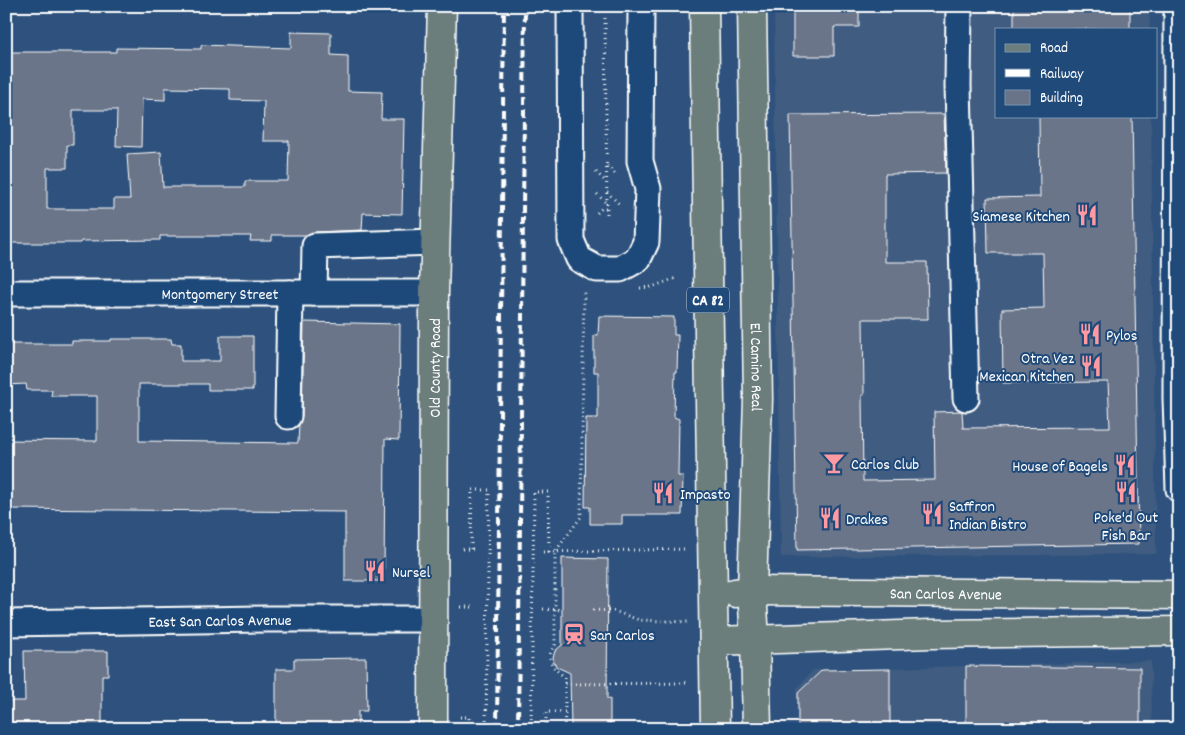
<svg xmlns="http://www.w3.org/2000/svg" width="1185" height="735" viewBox="0 0 1185 735" font-family="Dekko,sans-serif">
<style>
.built{fill:#405c81}
.building{fill:#6a7489;stroke:#fff;fill-rule:evenodd}
.lines{fill:none;stroke-linecap:round;stroke-linejoin:round}
.minor-casing{stroke:#fff;stroke-width:29}
.major-casing{stroke:#fff;stroke-width:31}
.path{stroke:#fff;stroke-width:3;stroke-dasharray:1 4;stroke-linecap:butt}
.minor{stroke:#1f4a7a;stroke-width:25}
.major{stroke:#6c7e7c;stroke-width:28}
.rail{stroke:#fff;stroke-width:4;stroke-dasharray:8 4;stroke-linecap:butt}
.labels{text-anchor:middle;stroke-width:4;stroke-linejoin:round;paint-order:stroke}
.shield{fill:#1f4a7a;stroke:#bcc9d7;stroke-width:1}
.shield-label{font-size:15px;font-weight:bold;fill:#fff}
.poi-label{font-size:16px;fill:#fff;stroke:#1f4a7a;text-anchor:start}
.street-label{font-size:16px;fill:#fff;stroke:#1f4a7a}
</style>
<rect width="100%" height="100%" fill="#2e527d"/>
<filter id="ink" filterUnits="userSpaceOnUse"><feTurbulence type="fractalNoise" baseFrequency=".02" numOctaves="2"/><feDisplacementMap in="SourceGraphic" scale="10" xChannelSelector="R" yChannelSelector="G"/><feConvolveMatrix kernelMatrix="1 2 1 2 8 2 1 2 1" color-interpolation-filters="sRGB"/></filter>
<g filter="url(#ink)">
<path class="built" d="M774 6H1149L1150 29H996V116H1151L1156 554 781 557Z
M1151 661 1152 729H797V688L813 670Z"/>
<path class="building" d="M793 6H859V27H834V56H793Z
M1014 6H1130V29H1014Z
M291 32 331 33V55L348 56V91L382 92 381 119H404L402 214 363 213 362 230 315 232 306 235H272V241H250L251 236H160V240L81 241 80 243H6V52H116V48L201 49V45L291 48ZM165 88 230 89V100L264 101 263 141H289L288 181H245V187H163L161 152 127 154 130 199H114V209H47V168H67V145H73V110H117L116 146 141 147 142 99 165 100Z
M944 114 946 173 885 174V262H927L928 319H863L864 395H862L863 481 935 480 934 412 962 411 963 428 1110 427 1108 382 1003 383 1002 309 1044 308 1043 253H988L987 198 1040 197 1039 116H1132L1139 544 797 550 790 115Z
M599 316 674 317V335H678L677 372H675L674 417 679 419 678 476H683L682 515H622V524H590V507H585L586 418H598V372H594V335H598Z
M304 322 400 324 399 440 385 439 384 581H345V512L6 509V440L97 441V396H51L52 390H27L26 384 6 385V344H72V341H111V339H171L172 344H181V361H220V336H253V390H208V384H139V441L298 443 299 425 302 416Z
M562 558 608 559 607 699H610V729H571L570 673 557 667 554 663 553 657 555 651 562 645Z
M24 651H108V675H102V729H6V701H25Z
M366 658 367 711H358V729H276V669H294V659Z
M966 666 1140 668V729H966Z
M890 669V729H798V693L822 670Z"/>
<g class="lines">
<g class="minor-casing">
<g id="minor">
<path d="M570 6 571 240 579 259 597 269H620L638 259 646 242 648 189 640 161 641 6"/>
<path d="M959 6 958 85 966 398"/>
<path d="M1177 6 1176 398 1179 489"/>
<path id="s1" d="M6 293H434"/>
<path d="M314 293 315 246 435 242"/>
<path d="M288 416 290 293"/>
<path id="s2" d="M6 623 267 619H434"/>
</g>
</g>
<g class="major-casing">
<g id="major">
<path d="M704 6 715 729"/>
<path id="s3" d="M752 6 758 399 752 591 755 639 757 729"/>
<path id="s4" d="M735 593 752 591 1179 595"/>
<path d="M714 641 931 634 1179 631"/>
<path id="s5" d="M433 729 434 293 442 6"/>
</g>
</g>
<path class="path" d="M605 18 607 214
M607 166 617 176
M596 172 606 182
M607 192 621 206
M597 194 607 204
M597 213 602 208H607
M640 288 652 287 676 278
M462 549H476
M471 549 472 490H489L486 729
M543 552 685 549
M461 607H475
M543 609 562 610
M593 610 614 611 639 620 688 622
M565 684 689 683
M460 717H469V729
M531 729 534 492H548L549 552
M546 729V712H565V677C553 669 544 658 555 645V552L581 517 584 290
M564 729 565 712"/>
<use href="#minor" class="minor"/>
<use href="#major" class="major"/>
<path class="rail" d="M497 729 504 6
M518 729 525 6"/>
</g>
</g>
<defs>
<g id="restaurant-bare" transform="scale(1.725)"><path d="M-5-6h1v4h1v-4h1v4h1v-4h1v5L-1.5 .5V6h-2V.5L-5-1ZM5-6V6H3V1.5H1.5Q1.5-4 5-6Z" fill="#ff9aa2" stroke="#1f4a7a" stroke-width="2.5" paint-order="stroke"/></g>
<g id="bar-bare" transform="scale(1.725)"><path d="M-6-5H6L.8 .8V4.5H3.5V6h-7V4.5H-.8V.8Z" fill="#ff9aa2" stroke="#1f4a7a" stroke-width="2.5" paint-order="stroke"/></g>
<g id="station-bare" transform="scale(1.725)"><path d="M-3-6H3Q5-6 5-4V2Q5 4 3 4L4.5 6H3L1.5 4h-3L-3 6H-4.5L-3 4Q-5 4-5 2V-4Q-5-6-3-6ZM-3.5-4v3h7v-3ZM-3.5 1v1.5H-2V1ZM2 1v1.5H3.5V1Z" fill="#ff9aa2" stroke="#1f4a7a" stroke-width="2.5" paint-order="stroke"/></g>
</defs>
<g fill-rule="evenodd">
<use href="#restaurant-bare" x="1087" y="215"/>
<use href="#restaurant-bare" x="1090" y="334"/>
<use href="#restaurant-bare" x="1091" y="366"/>
<use href="#bar-bare" x="834" y="463"/>
<use href="#restaurant-bare" x="1125" y="465"/>
<use href="#restaurant-bare" x="1126" y="492"/>
<use href="#restaurant-bare" x="663" y="493"/>
<use href="#restaurant-bare" x="932" y="514"/>
<use href="#restaurant-bare" x="830" y="518"/>
<use href="#restaurant-bare" x="375" y="571"/>
<use href="#station-bare" x="574" y="634"/>
</g>
<g class="labels">
<rect class="shield" x="687" y="287.5" width="42" height="25" rx="4"/>
<g class="shield-label">
<text x="708" y="305">CA 82</text>
</g>
<g class="poi-label">
<text x="1070" y="221" text-anchor="end">Siamese Kitchen</text>
<text x="1106" y="340">Pylos</text>
<text x="1074" y="363" text-anchor="end">Otra Vez<tspan x="1074" dy="18">Mexican Kitchen</tspan></text>
<text x="851" y="469">Carlos Club</text>
<text x="1108" y="471" text-anchor="end">House of Bagels</text>
<text x="680" y="499">Impasto</text>
<text x="949" y="511">Saffron<tspan x="949" dy="18">Indian Bistro</tspan></text>
<text x="1126" y="522" text-anchor="middle">Poke'd Out<tspan x="1126" dy="18">Fish Bar</tspan></text>
<text x="846" y="524">Drakes</text>
<text x="392" y="577">Nursel</text>
<text x="590" y="640">San Carlos</text>
</g>
<g class="street-label">
<text dy="6" stroke="none"><textPath href="#s1" startOffset="214">Montgomery Street</textPath></text>
<text dy="6" stroke="none"><textPath href="#s5" startOffset="361">Old County Road</textPath></text>
<text dy="6" stroke="none"><textPath href="#s3" startOffset="361">El Camino Real</textPath></text>
<text dy="6" stroke="none"><textPath href="#s4" startOffset="211">San Carlos Avenue</textPath></text>
<text dy="6" stroke="none"><textPath href="#s2" startOffset="214">East San Carlos Avenue</textPath></text>
</g>
</g>
<rect width="1185" height="735" fill="none" stroke="#1f4a7a" stroke-width="25"/>
<rect x="12" y="12" width="1160" height="710" fill="none" stroke="#fff" stroke-width="2" filter="url(#ink)"/>
<rect x="995" y="28" width="162" height="90" fill="#1f4a7a" stroke="#7992af"/>
<rect x="1005" y="44" width="25" height="8" fill="#6c7e7c" stroke="#7992af"/>
<text x="1040" y="52" font-size="15" fill="#ffffff">Road</text>
<rect x="1005" y="69" width="25" height="8" fill="#ffffff" stroke="#7992af"/>
<text x="1040" y="78" font-size="15" fill="#ffffff">Railway</text>
<rect x="1005" y="90" width="25" height="15" fill="#6a7489" stroke="#7992af"/>
<text x="1040" y="102" font-size="15" fill="#ffffff">Building</text>
</svg>
